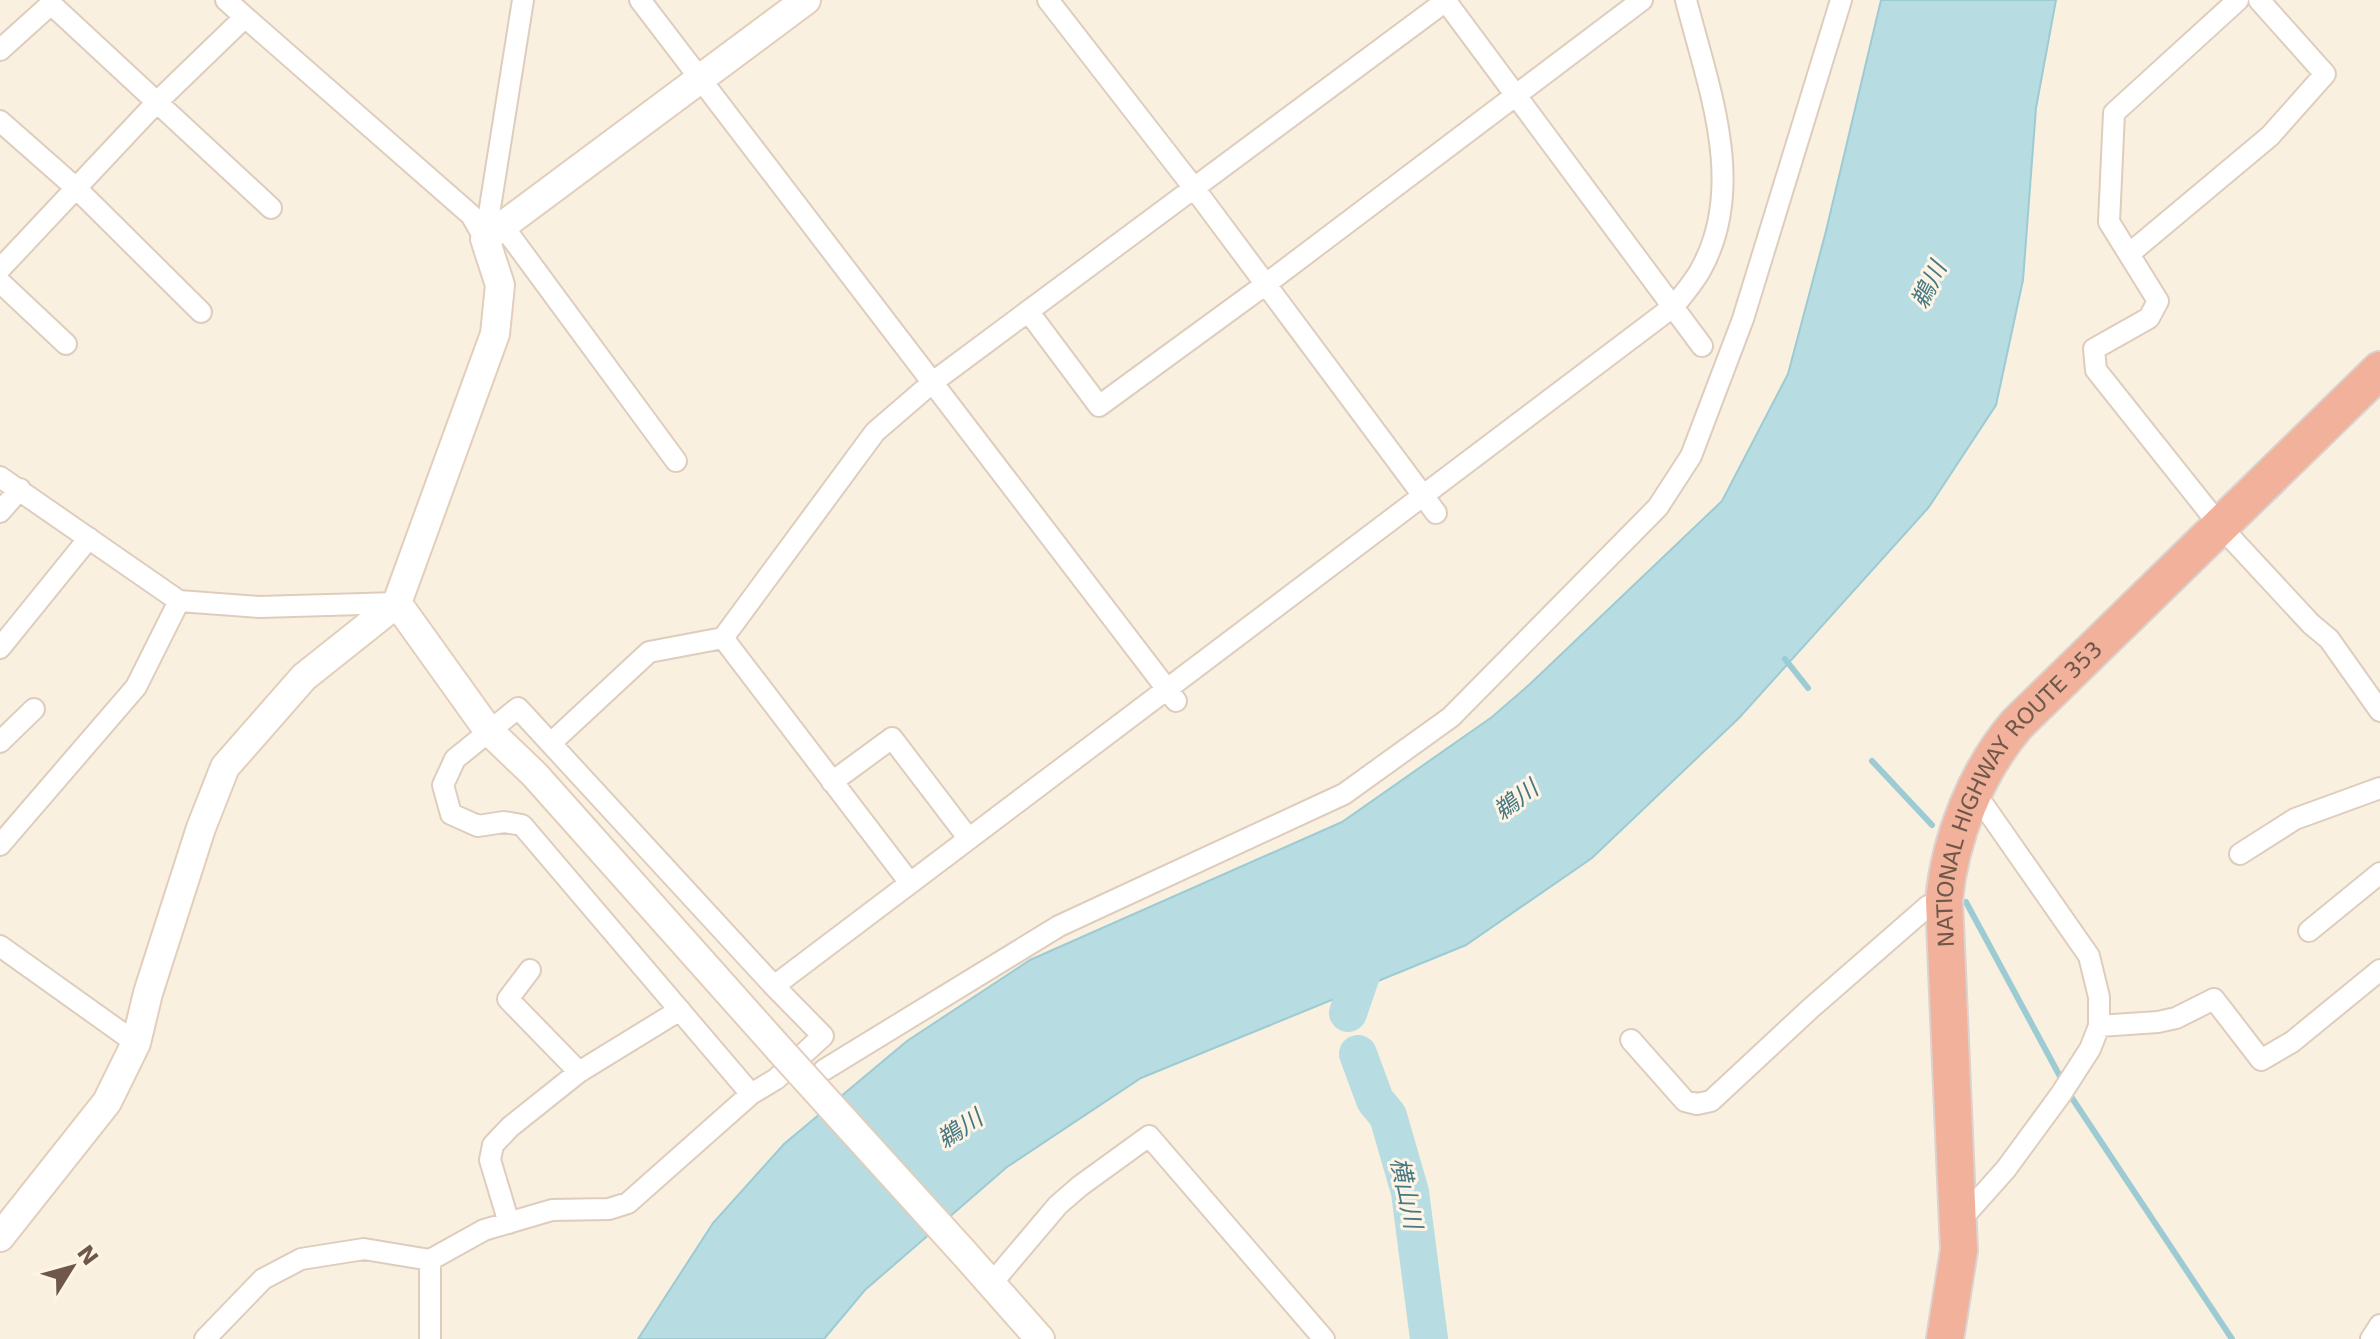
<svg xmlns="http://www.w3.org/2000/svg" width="2380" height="1339" viewBox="0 0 2380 1339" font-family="'DejaVu Sans','Noto Sans JP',sans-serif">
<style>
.water{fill:#b7dce2;stroke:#9dcbd3;stroke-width:2}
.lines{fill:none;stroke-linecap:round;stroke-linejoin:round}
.stream{stroke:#9dcbd3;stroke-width:6}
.river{stroke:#b7dce2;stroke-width:38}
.street-casing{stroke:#decdbd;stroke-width:24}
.secondary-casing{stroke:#e2cebb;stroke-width:32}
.highway-casing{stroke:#dad3d0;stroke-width:40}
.street{stroke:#fff;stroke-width:20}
.secondary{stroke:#fff;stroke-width:28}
.highway{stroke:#f2b19a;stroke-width:36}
.secondary-bridge-casing{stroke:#e2cebb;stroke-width:32;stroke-linecap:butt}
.secondary-bridge{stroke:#fff;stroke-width:28}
.labels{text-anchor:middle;stroke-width:6;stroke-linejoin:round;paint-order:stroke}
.street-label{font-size:22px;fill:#6f5749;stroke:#fef4e6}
.water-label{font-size:24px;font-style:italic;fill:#457882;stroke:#fef4e6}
</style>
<rect width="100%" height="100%" fill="#faf0e0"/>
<path class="water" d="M1881 0H2056L2036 108 2023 280 1996 405 1929 507 1739 718 1592 858 1466 945 1141 1078 1007 1167 865 1290 824 1339H638L713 1223 784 1144 907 1041 1030 960 1342 822 1492 717 1530 684 1722 501 1788 374 1826 231Z"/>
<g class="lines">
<path class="stream" d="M1785 659 1808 688
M1872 761 1932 825
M1966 902 2063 1082
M2068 1092 2232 1339"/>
<path class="river" d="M1348 1013 1372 943
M1358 1054 1375 1100 1388 1116 1410 1192 1429 1339"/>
<g class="street-casing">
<path id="street" d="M226 0 245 17
M640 0 1176 701
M1048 0 1194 188 1436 513
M1445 0 1702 346
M2238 0 2114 113 2109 222 2158 301 2149 318 2094 349 2096 370 2221 527 2311 624 2329 639 2380 711
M0 50 51 4 271 208
M0 121 76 188 201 312
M503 226 676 461
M485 239 523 0
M2129 254 2270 136 2325 74 2259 0
M0 269 156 103 245 17 471 215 485 239
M0 282 66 344
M1028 311 1099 406 1266 284 1642 0
M0 477 179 601 259 607 397 603
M0 512 20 489
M723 638 910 883
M0 648 89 538
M0 742 34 709
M551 743 649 652 723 638 875 432 933 382 1447 0
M832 782 892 738 969 839
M0 845 136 687 179 601
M2240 854 2295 819 2380 788
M2309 931 2380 873
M0 946 136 1043
M530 970 508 999 579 1072
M774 986 1674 306C1683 295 1693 283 1700 271 1748 186 1708 87 1686 0
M2099 1026 2158 1022 2176 1018 2214 999 2261 1060 2292 1042 2380 970
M1631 1040 1685 1101 1697 1104 1711 1101 1811 1008 1928 906 1944 900
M824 1070 1059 926 1344 794 1451 717 1658 507 1691 456 1743 319 1841 0
M509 1223 490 1160 493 1145 510 1127 579 1072 680 1010
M1957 1224 2006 1169 2061 1094 2090 1049 2099 1026V997L2089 956 1985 807 1974 795
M430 1260V1339
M992 1283 1058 1205 1080 1186 1149 1136 1324 1339
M205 1339 263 1279 301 1259 364 1249 430 1260 484 1230 552 1210 609 1209 628 1203 751 1094 776 1079 823 1036 774 986 518 708 455 759 443 785 451 814 478 826 504 822 522 825 751 1094
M2371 1339 2380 1325"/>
</g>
<g class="secondary-casing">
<path id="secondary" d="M397 603 488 730 535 775 780 1050
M0 1237 107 1102 136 1043 148 993 201 828 225 767 304 677 397 603 495 334 500 285 485 239 806 0
M964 1253 1040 1339"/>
</g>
<g class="highway-casing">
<g id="highway">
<path id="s1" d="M1945 1339 1959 1250 1944 900C1950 838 1976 772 2017 724L2380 370"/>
</g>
</g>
<use href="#street" class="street"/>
<use href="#secondary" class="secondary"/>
<use href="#highway" class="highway"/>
<g class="secondary-bridge-casing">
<path id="secondary-bridge" d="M780 1050 964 1253"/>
</g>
<use href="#secondary-bridge" class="secondary-bridge"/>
</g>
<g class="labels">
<g class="street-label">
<text dy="8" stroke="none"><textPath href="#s1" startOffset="570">NATIONAL HIGHWAY ROUTE 353</textPath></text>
</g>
<g class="water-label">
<text transform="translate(1929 285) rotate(-64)" y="8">鵜川</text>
<text transform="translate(1516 800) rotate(-37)" y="8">鵜川</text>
<text transform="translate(960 1129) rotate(-34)" y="8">鵜川</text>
<text transform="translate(1406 1193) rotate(78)" y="8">横山川</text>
</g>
</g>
<g transform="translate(72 1267) rotate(53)" stroke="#fef4e6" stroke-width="6" paint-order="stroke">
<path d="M0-6L14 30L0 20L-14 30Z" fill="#6f5749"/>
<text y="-12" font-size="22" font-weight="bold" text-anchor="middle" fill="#6f5749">N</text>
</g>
</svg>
